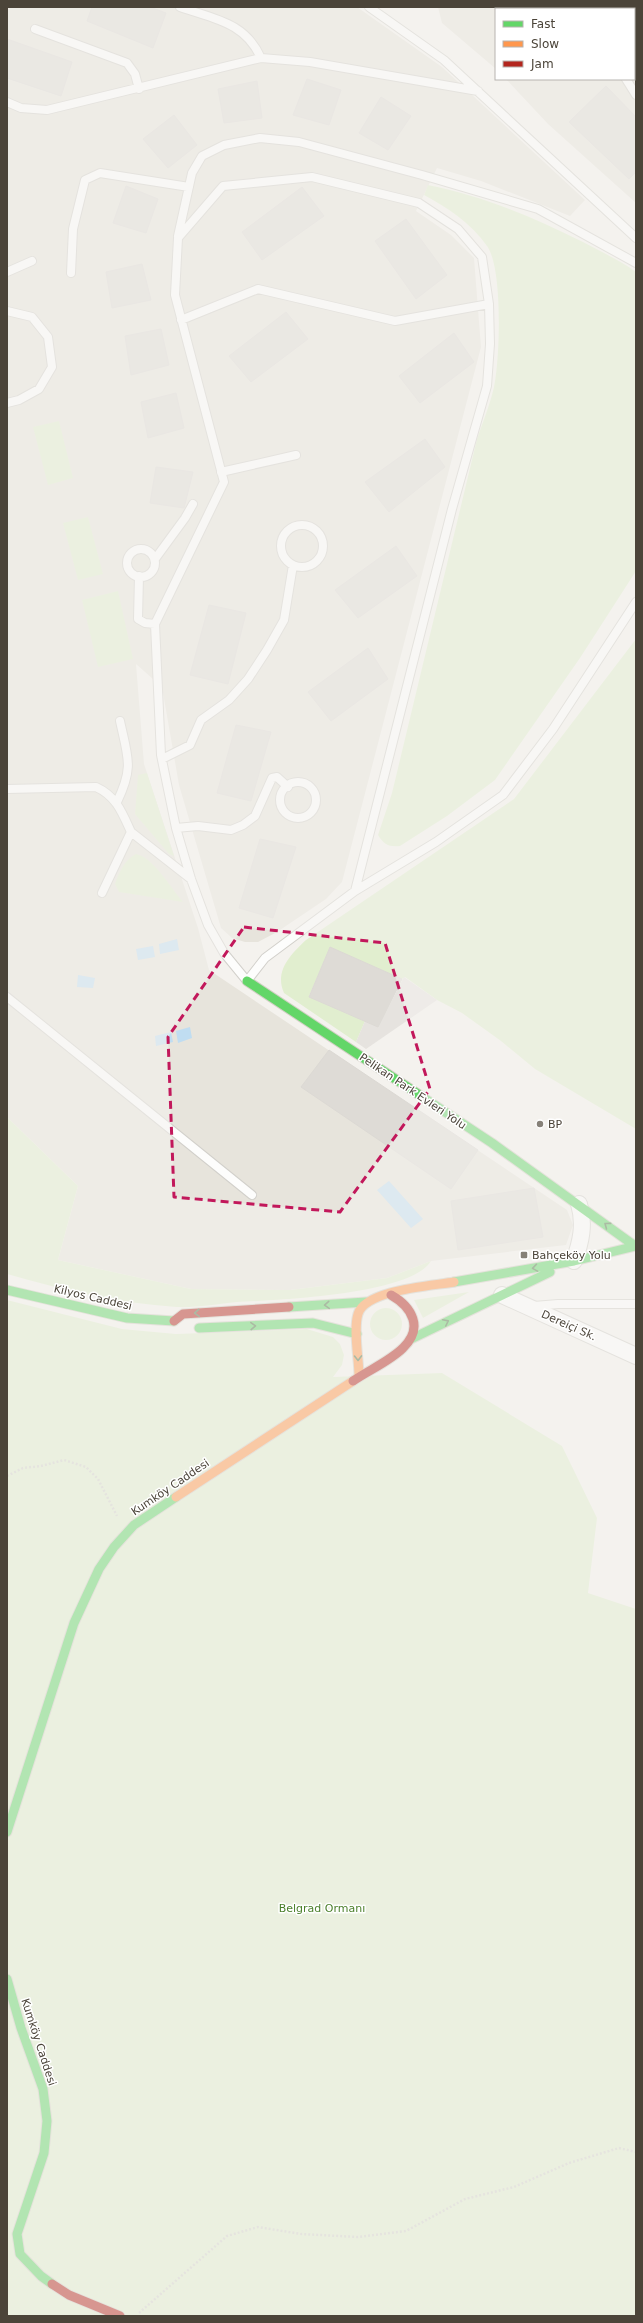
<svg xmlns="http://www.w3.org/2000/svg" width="643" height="2323" viewBox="0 0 643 2323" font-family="'DejaVu Sans',sans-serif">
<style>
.residential{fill:#e7e4dc}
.green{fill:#e1eecf}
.parking{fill:#e6e3df}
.water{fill:#c0ddf1}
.building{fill:#dedbd6;stroke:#dcd9d4}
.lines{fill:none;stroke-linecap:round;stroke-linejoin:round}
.lane-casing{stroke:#d2d0cb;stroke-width:10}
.street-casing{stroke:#d2d0cb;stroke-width:18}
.fast-casing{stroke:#d3cfc5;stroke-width:11}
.slow-casing{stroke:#d3cfc5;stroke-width:11}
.jam-casing{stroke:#d3cfc5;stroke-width:11}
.path{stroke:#d3d2cc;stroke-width:2.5;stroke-dasharray:2 2;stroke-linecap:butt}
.lane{stroke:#fdfdfc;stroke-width:8}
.street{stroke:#fdfdfc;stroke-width:16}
.fast{stroke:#63d668;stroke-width:9}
.slow{stroke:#ff974d;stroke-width:9}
.jam{stroke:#b3261e;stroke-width:9}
.oneway{stroke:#537749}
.marked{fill:none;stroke:#c2185b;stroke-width:3;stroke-dasharray:8 5;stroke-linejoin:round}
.poi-dot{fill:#868178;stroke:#fff;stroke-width:1.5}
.labels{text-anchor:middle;stroke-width:3;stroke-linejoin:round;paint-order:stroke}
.street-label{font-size:11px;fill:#4b4439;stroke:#fff}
.poi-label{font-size:11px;fill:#4b4439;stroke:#fff;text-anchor:start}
.park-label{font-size:11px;fill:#4a7f2a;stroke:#fff}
</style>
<rect width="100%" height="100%" fill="#f4f2ee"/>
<path class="residential" d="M7 7H357L442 67 585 200 570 216 481 181 437 168 416 211 451 235 474 258 481 347 342 882 326 899 277 932 258 942H245L232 938 221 928 179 785 162 687 136 664 144 764 198 928 209 970 567 1210 573 1225 566 1245 431 1261 387 1278 290 1290 191 1289 58 1260 78 1186 7 1117Z
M438 7H636V203L548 124 506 79H634V9H496V69L442 23Z"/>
<path class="green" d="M428 185C483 196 533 217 583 242 601 252 620 260 636 272V571L580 658 495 780 447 816 400 846C389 847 384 845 378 835L392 793 477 439C483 422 490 404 494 387 500 359 503 268 487 246 471 223 448 208 424 195Z
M59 421 73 478 48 485 33 427Z
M88 517 103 574 78 580 63 523Z
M118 591 133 659 98 667 82 600Z
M636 639V1129L535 1069 501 1041 462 1013 437 1000 405 977 402 979 330 948 309 996 365 1021 356 1042 284 993C274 971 291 954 306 940L514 799Z
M147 773 174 856 169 854 135 814 138 775Z
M136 854C153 857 171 888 183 902L119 892 115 884C119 873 124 860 136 854Z
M7 1117 78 1186 58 1260 191 1289 290 1290 387 1278 431 1261C411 1295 276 1300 237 1302 217 1304 196 1308 176 1307 118 1303 62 1290 7 1274Z
M469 1292 423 1318 414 1300Z
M7 1300 122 1329 176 1334 307 1329 333 1337 340 1344 344 1355 342 1365 333 1377 442 1373 562 1446 597 1518 588 1593 636 1609V2316H7Z
M370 1324a16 16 0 1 1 32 0a16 16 0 1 1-32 0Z"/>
<path class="parking" d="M404 977 437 1000 366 1049 356 1042 365 1021 378 1027Z"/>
<path class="water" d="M177 939 179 950 160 954 159 944Z
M153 946 155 957 138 960 136 949Z
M78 975 95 978 93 988 77 987Z
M190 1027 192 1038 178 1043 176 1031Z
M171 1032 173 1042 156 1046 155 1036Z
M389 1181 423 1219 411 1228 377 1190Z"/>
<path class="building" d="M92 7H150L166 13 153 48 87 21Z
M7 39 72 62 61 96 7 78Z
M307 79 341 90 329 125 293 115Z
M257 81 262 118 224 123 218 89Z
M606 86 636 117V172L629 179 569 122Z
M381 97 411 116 388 150 359 133Z
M174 115 197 145 168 168 143 139Z
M126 186 158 199 146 233 113 223Z
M302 187 324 216 262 260 242 232Z
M406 219 447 275 416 299 375 241Z
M142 264 151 300 112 308 106 272Z
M286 312 308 339 251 382 229 356Z
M161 329 169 365 131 375 125 336Z
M454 333 474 362 420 403 399 376Z
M176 393 184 428 148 438 141 402Z
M425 439 445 467 389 512 365 482Z
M156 467 193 472 184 508 150 503Z
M396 546 417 576 358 618 335 590Z
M209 605 246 613 228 684 190 675Z
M368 648 388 679 331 721 308 692Z
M236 725 271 732 251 801 217 793Z
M260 839 296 847 273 918 239 908Z
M330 947 402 979 378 1027 309 997Z
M329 1050 478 1150 451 1189 301 1087Z
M534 1188 543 1237 458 1250 451 1201Z"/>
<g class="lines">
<g class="lane-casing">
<path id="lane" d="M180 7C214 19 245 22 261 58
M369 7 444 60 636 238
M35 29 127 63 135 74 139 89
M626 79 636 95
M7 102 21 108 47 110 261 58 310 62 478 91
M312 177 419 203 458 229 482 257 489 304 490 344 487 386 452 509 355 891 265 958 247 981 224 953 208 925 191 879 176 828 161 755 155 624 224 482 175 295 178 238 223 186Z
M178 236 192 173 202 156 224 145 260 138 299 142 422 175 538 209 636 263
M7 272 32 261
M71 273 73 229 85 180 100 173 189 187
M7 311 32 317 48 337 52 367 39 389 19 400 7 403
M181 320 258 289 395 321 489 304
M221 472 296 455
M281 546a21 21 0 1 1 42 0a21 21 0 1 1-42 0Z
M127 563a14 14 0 1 1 28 0a14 14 0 1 1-28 0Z
M155 559 185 518 193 504
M139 576 138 619 145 623 155 624
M162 759 190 745 201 720 229 700 248 679 267 650 284 620 293 565
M280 800a18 18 0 1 1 36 0a18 18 0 1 1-36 0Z
M7 789 96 787C116 796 122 812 131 832L102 893
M117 802C134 767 128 758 120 721
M176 828 198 826 231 830 243 825 255 816 272 778 277 777 288 787
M131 832 191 879
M355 891 436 842 503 795 553 729 636 602
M7 997 252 1195
M534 1306 558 1304H636"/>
</g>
<g class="street-casing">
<path id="street" d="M634 70H636
M574 1261C581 1242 585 1224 579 1204
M502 1295 636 1356"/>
</g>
<g class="fast-casing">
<path id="fast" d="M247 981 492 1143 635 1246
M454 1282 574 1261 636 1246
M7 1290 127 1318 174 1321
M289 1307 366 1302
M199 1328 313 1323 357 1334
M411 1339 550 1272
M7 1832 74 1623 99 1569 114 1547 134 1525 176 1497
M7 1979 21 2028 43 2089 47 2121 44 2153 17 2234 20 2254 41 2276 52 2284"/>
</g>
<g class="slow-casing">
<path id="slow" d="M359 1376C359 1359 353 1330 358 1314 365 1290 431 1286 454 1282
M176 1497 353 1381"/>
</g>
<g class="jam-casing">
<path id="jam" d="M174 1321 183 1314 289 1307
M353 1381C369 1370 390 1361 403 1348 424 1328 412 1307 391 1295
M52 2284 69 2295 120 2316"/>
</g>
<path class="path" d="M7 1476 23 1468 41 1466 64 1460 86 1467 98 1479 117 1516
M139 2313 227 2236 258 2227 301 2234 358 2237 406 2231 465 2199 514 2187 569 2163 619 2148 636 2152"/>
<use href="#lane" class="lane"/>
<use href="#street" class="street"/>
<use href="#fast" class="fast"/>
<use href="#slow" class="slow"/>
<use href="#jam" class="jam"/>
</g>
<defs><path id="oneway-chevron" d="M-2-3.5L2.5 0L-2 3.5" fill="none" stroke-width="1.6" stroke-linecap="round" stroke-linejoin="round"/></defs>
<g class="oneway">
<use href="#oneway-chevron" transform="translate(607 1225) rotate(-143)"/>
<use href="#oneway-chevron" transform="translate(535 1268) rotate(171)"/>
<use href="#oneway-chevron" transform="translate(327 1305) rotate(176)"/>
<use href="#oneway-chevron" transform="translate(197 1313) rotate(176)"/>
<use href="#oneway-chevron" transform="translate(446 1322) rotate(-26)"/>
<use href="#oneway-chevron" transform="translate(253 1326) rotate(-2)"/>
<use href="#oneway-chevron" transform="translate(358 1358) rotate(89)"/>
</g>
<path d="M0 0H643V2323H0ZM244 927 385 943 430 1089 340 1212 174 1197 168 1037Z" fill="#f4f2ee" fill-opacity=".55" fill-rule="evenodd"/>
<path class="marked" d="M244 927 385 943 430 1089 340 1212 174 1197 168 1037Z"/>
<g class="poi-dot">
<circle cx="540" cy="1124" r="4"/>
<rect x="520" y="1251" width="8" height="8" rx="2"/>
</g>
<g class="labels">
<g class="street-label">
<text transform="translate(413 1091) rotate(34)" y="4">Pelikan Park Evleri Yolu</text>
<text transform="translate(93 1297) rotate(13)" y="4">Kilyos Caddesi</text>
<text transform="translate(569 1325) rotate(24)" y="4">Dereiçi Sk.</text>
<text transform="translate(170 1487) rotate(-34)" y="4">Kumköy Caddesi</text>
<text transform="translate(39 2042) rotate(72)" y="4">Kumköy Caddesi</text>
</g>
<g class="poi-label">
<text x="548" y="1128">BP</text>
<text x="532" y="1259">Bahçeköy Yolu</text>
</g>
<g class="park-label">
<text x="322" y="1912">Belgrad Ormanı</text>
</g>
</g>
<rect width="643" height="2323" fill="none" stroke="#4b4439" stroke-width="16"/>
<rect x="495" y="8" width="140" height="72" fill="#ffffff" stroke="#b7b4b0"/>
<rect x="503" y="21" width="20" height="6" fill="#63d668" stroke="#b7b4b0"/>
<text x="531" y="28" font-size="12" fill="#4b4439">Fast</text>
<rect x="503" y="41" width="20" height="6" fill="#ff974d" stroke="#b7b4b0"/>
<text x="531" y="48" font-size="12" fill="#4b4439">Slow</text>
<rect x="503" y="61" width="20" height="6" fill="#b3261e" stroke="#b7b4b0"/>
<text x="531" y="68" font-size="12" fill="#4b4439">Jam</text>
</svg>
